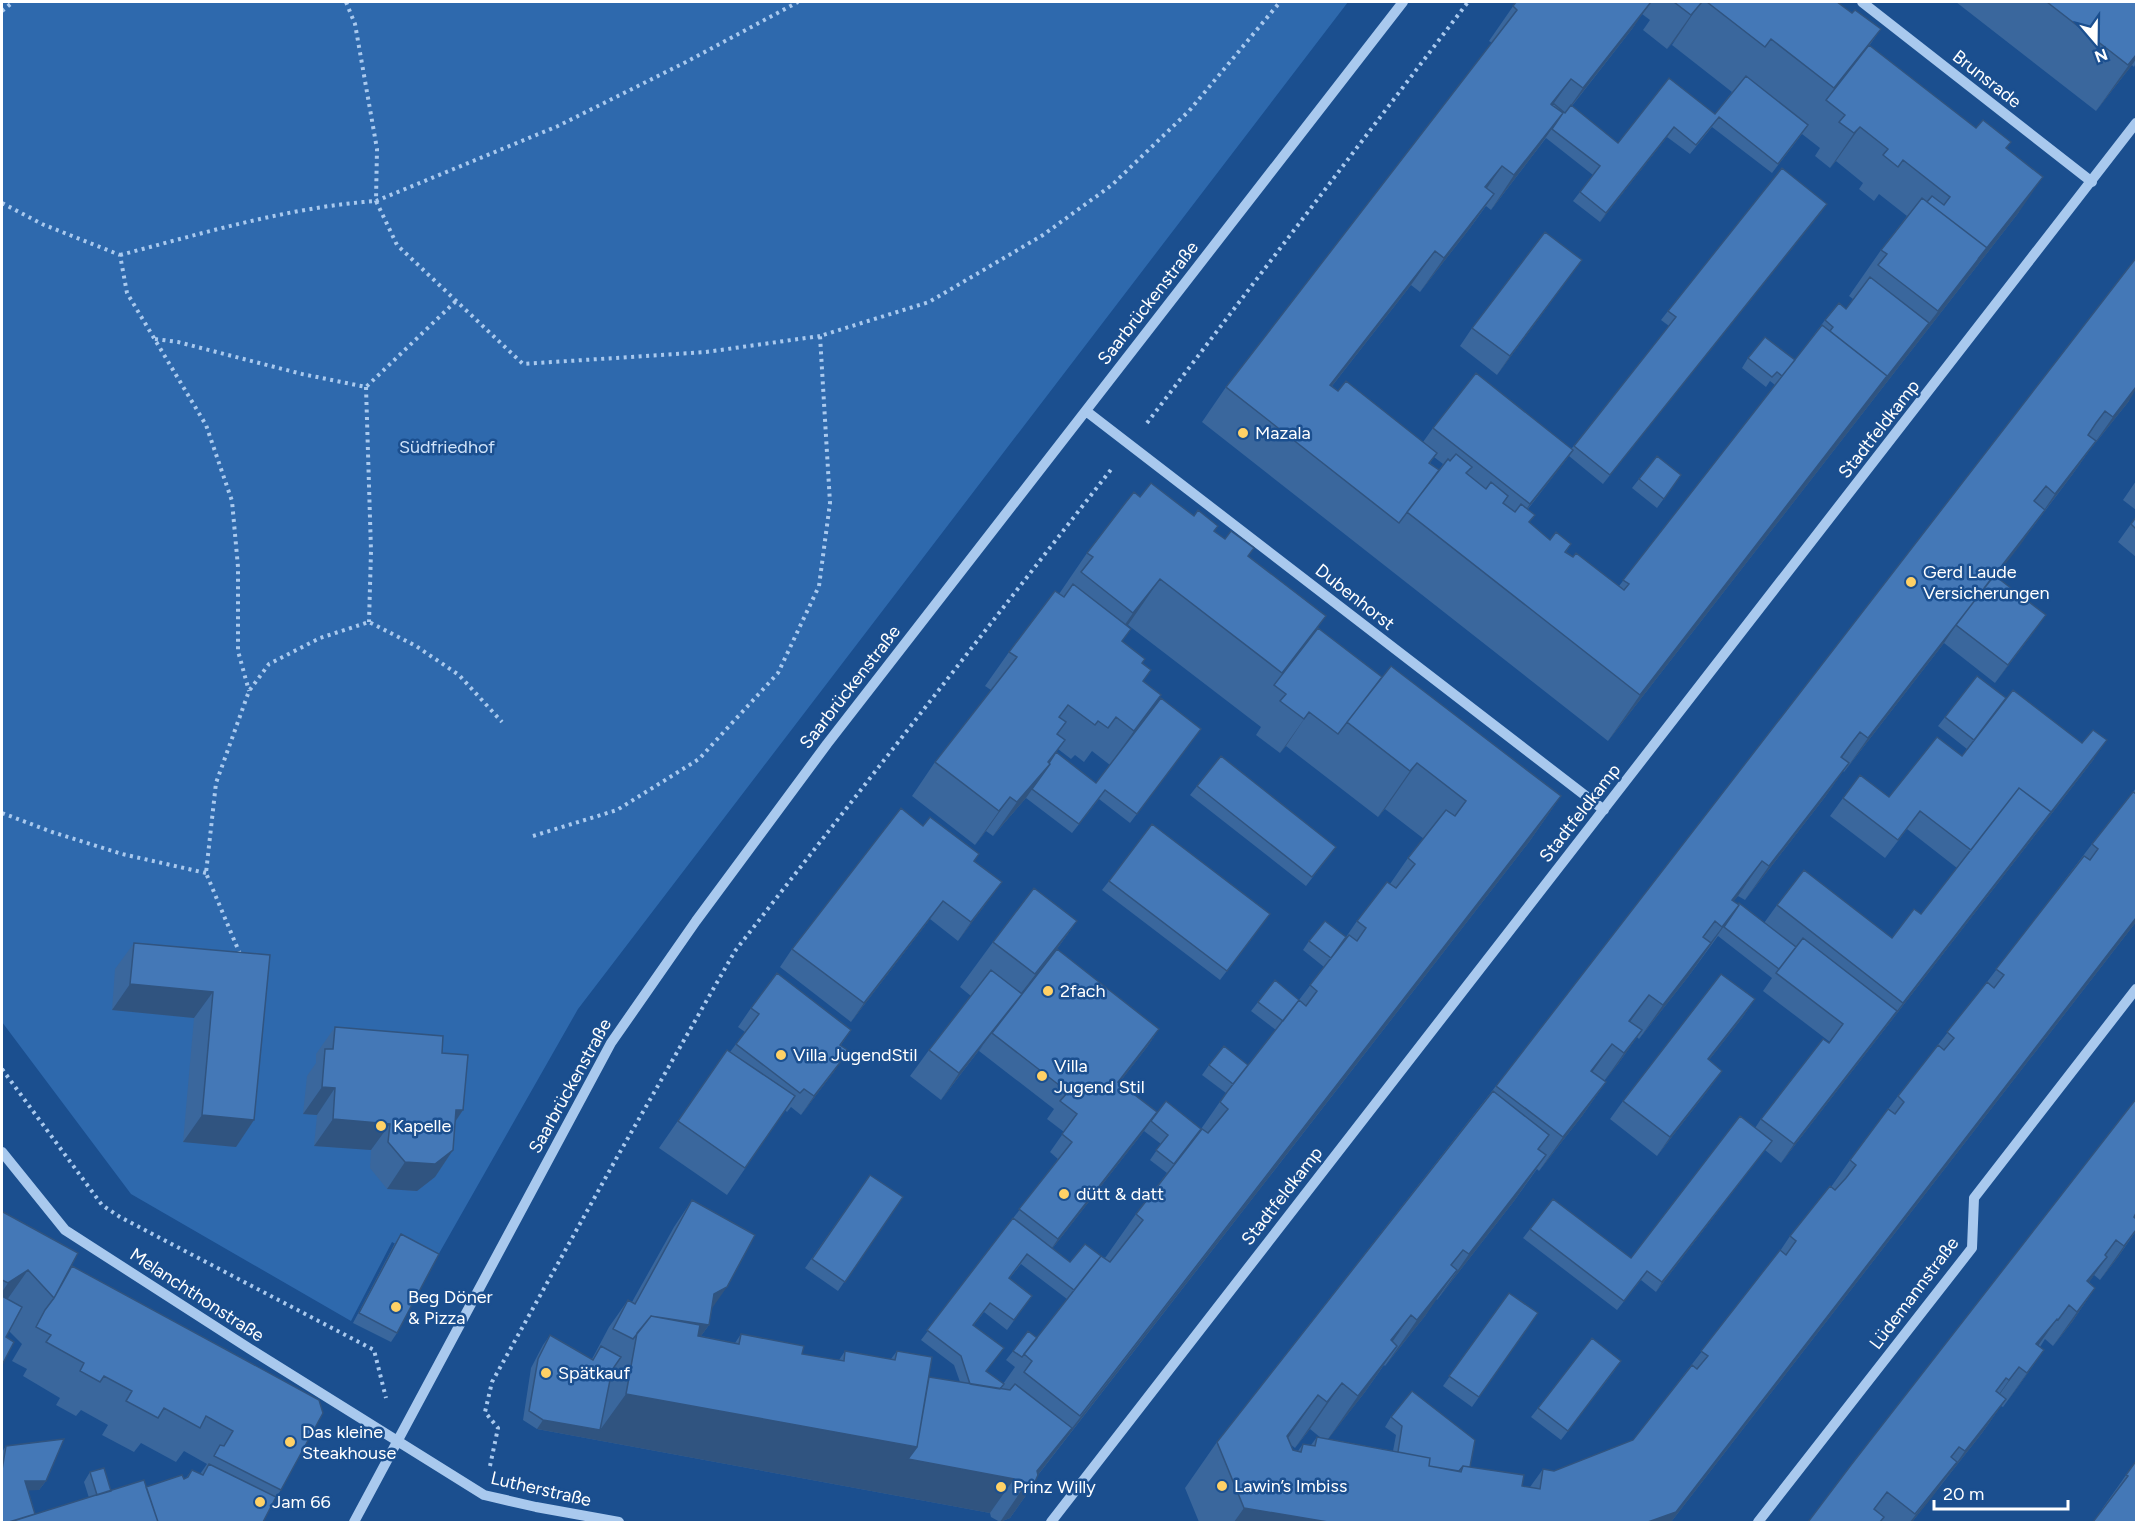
<svg xmlns="http://www.w3.org/2000/svg" width="2138" height="1524" viewBox="0 0 2138 1524" font-family="Figtree,sans-serif">
<style>
.green{fill:#2e69ad}
.lines{fill:none;stroke-linecap:round;stroke-linejoin:round}
.path{stroke:#a9c9ee;stroke-width:4;stroke-dasharray:3 4.5;stroke-linecap:butt}
.minor{stroke:#a9c9ee;stroke-width:10}
.wall{fill:#3a679d;fill-rule:evenodd}
.shaded-wall{fill:#305480}
.building{fill:#4478b7;stroke:#305480;stroke-width:1.5}
.poi-dot{fill:#ffd166;stroke:#1b4f8f;stroke-width:2}
.labels{text-anchor:middle;stroke-width:5;stroke-linejoin:round;paint-order:stroke}
.street-label{font-size:18px;fill:#fff;stroke:#1b4f8f}
.poi-label{font-size:18px;fill:#fff;stroke:#1b4f8f;text-anchor:start}
.park-label{font-size:18px;fill:#cfe3fa;stroke:#1b4f8f}
</style>
<rect width="100%" height="100%" fill="#1b4f8f"/>
<path class="green" d="M2 2H1348L578 1009 433 1264 392 1242 351 1321 131 1194 2 1022Z"/>
<g class="lines">
<path class="path" d="M346 2 355 24 377 149 376 201 558 126 686 62 798 2
M2 11 13 2
M2 203 42 224 120 255 127 293 206 425 232 501 238 567V651L249 691
M120 255C204 233 289 207 376 201L397 245 523 364 706 352 820 336
M155 339 178 342 302 374 366 387 456 301
M366 387 371 551 369 622
M1147 423 1468 2
M2 813 52 832 122 854 206 873
M533 836 617 810 699 759 778 673 819 586 830 503 820 336 929 302 1043 235 1112 185 1189 111 1280 2
M240 954 206 873 216 783 249 691 269 664 320 638 369 622 416 646 459 675 502 722
M2 1069 102 1205 120 1217 374 1350 386 1398
M490 1466 498 1428 485 1412 492 1382 616 1159 735 951 1113 467"/>
<path class="minor" d="M1862 2 2092 182
M1086 411 1604 810
M2 1152 65 1230 250 1349 484 1495 536 1507 619 1522
M354 1522 611 1043 696 921 827 744 1403 2
M1051 1522 2136 123
M1758 1522 1972 1248 1974 1198 2136 989"/>
</g>
<path class="wall" d="M1516 2H1837L1852 13 1881 29 1869 46 1976 128 2006 148 2019 212 1608 741 1202 422 1226 387 1492 43 1489 41ZM1642 14 1650 20 1643 30 1667 49 1676 39 1672 45 1732 92 1715 114 1618 143 1572 106 1632 29ZM1712 127 1772 173 1802 134 1820 148 1815 156 1830 168 1836 161 1863 183 1859 189 1874 201 1879 194 1907 216 1881 250 1849 296 1853 299 1846 309 1825 320 1795 360 1748 358 1742 368 1766 387 1770 381 1775 385 1619 586 1566 552 1571 544 1550 540 1529 523 1535 515 1528 509 1569 456 1603 484 1827 204 1668 311 1661 320 1669 326 1572 448 1433 428 1423 442 1338 391 1332 386 1411 285 1420 292 1470 228 1486 206 1491 210 1546 138 1593 175 1573 201 1600 222 1667 137 1690 154ZM1434 457 1443 464 1439 470 1430 463Z
M1956 2H2136V63L2134 67 2132 65 2096 111Z
M2136 258 2129 401 2089 451 2072 475 1996 576 2033 633 1995 683 1944 643 1844 772 1843 771 1825 797 1745 900 1738 896 1733 901 1764 923 1777 905 1892 938 1921 914 1957 868 1907 829 1885 858 1830 816 1843 798 1889 797 1962 756 1967 749 1938 726 1945 717 2006 698 2094 759 1781 1163 1765 1150 1656 1292 1641 1280 1617 1310 1523 1238 1530 1229 1631 1258 1755 1128 1761 1119 1830 1042 1763 991 1772 978 1718 936 1688 977 1639 1039 1637 1037 1618 1064 1604 1081 1606 1082 1582 1116 1539 1171 1537 1169 1514 1201 1437 1300 1436 1299 1425 1316 1385 1366 1384 1365 1365 1392 1328 1439 1393 1451 1396 1435 1385 1427 1391 1417 1470 1467 1522 1486 1530 1487 1543 1469 1554 1471 1633 1440 1780 1251 1790 1236 1831 1187 1850 1160 1898 1096 1987 982 2092 844 2136 788V922L1671 1522H1199L1185 1488 1217 1442 1492 1091ZM1310 1429 1321 1438 1317 1437 1311 1445 1303 1444 1298 1451 1293 1450 1290 1444 1295 1448Z
M1582 260 1497 375 1460 346 1472 328Z
M1681 475 1657 508 1632 488 1639 479Z
M2136 481V510L2123 500Z
M1140 497 1214 531 1248 557 1318 628 1382 677 1561 796 1529 842 1038 1475 1034 1484 1010 1518 1000 1522 991 1517 990 1513 537 1429 523 1420 531 1368 543 1345 550 1335 592 1359 609 1327 628 1300 632 1302 674 1227 692 1200 712 1309 709 1325 701 1336 735 1343 741 1334 802 1354 839 1360 845 1351 891 1359 897 1351 929 1377 960 1382 954 1365 921 1340 1058 1159 1050 1152 1064 1132 1047 1119 1054 1109 979 1051 983 1045 941 1100 910 1076 929 1050 971 996 960 987 993 942 1077 921 1057 949 1159 1029 1147 1047 1119 1083 1157 1112 1201 1129 1226 1093 1202 1075 1209 1065H1248L1276 1030 1251 1011 1258 1002 1299 1000 1324 967 1303 950 1309 941 1346 937 1357 921 1390 884 1408 858 1424 839 1385 809 1378 817 1286 746 1280 753 1256 735 1261 727 1128 625 1122 641 1142 663 1143 681 1161 695 1138 728 1201 729 1130 823 1099 799 1072 833 1026 798 993 836 986 831 975 845 912 796 935 762 991 690 985 686 1009 652 1059 594 1087 553ZM1058 749 1071 759 1075 755 1084 762 1092 751 1110 765 1096 783 1056 752ZM1144 1131 1161 1144 1150 1160 1167 1173 1136 1214 1105 1258 1101 1256 1070 1262 1052 1249ZM1021 1264 1067 1299 1037 1338 1013 1351 1006 1360 1015 1367 1003 1384 987 1372 974 1325 984 1312 1007 1330 1032 1296 1009 1279Z
M2136 517V557L2118 542Z
M1197 786 1329 856 1306 886 1190 795Z
M923 826 974 861 1002 882 958 941 930 919 851 1022 780 967 792 949Z
M1109 881 1270 914 1220 980 1102 890Z
M134 943 270 955 254 1120 236 1147 183 1142 194 1018 112 1010 115 969Z
M1755 999 1742 1018 1709 1060 1722 1071 1709 1089 1657 1156 1610 1119 1623 1101Z
M751 1008 851 1030 841 1045 836 1069 801 1115 791 1107 787 1112 785 1110 727 1195 659 1148 727 1050 730 1052 745 1032 738 1027Z
M335 1027 442 1053 463 1110 455 1122 453 1150 435 1177 417 1191 387 1189 370 1168 371 1150 314 1146 317 1115 303 1114 307 1076 316 1063V1054Z
M870 1175 903 1197 838 1291 805 1268Z
M2 1213 72 1266 319 1400 281 1490 276 1497 263 1522H2V1452L6 1446 46 1481 39 1490H28L35 1514 89 1498 84 1482 90 1472 111 1491 146 1487 184 1479 186 1478 192 1470 200 1474 207 1464 184 1451 176 1462 141 1443 134 1452 102 1435 108 1425 81 1410 76 1416 56 1405 60 1398 23 1376 27 1369 12 1361 22 1344 9 1331 6 1337 2 1365Z
M2136 1217V1231L2118 1257 2100 1280 2094 1275 2089 1282 2095 1288 2072 1322 2053 1346 2045 1339 2040 1347 2044 1350 2020 1384 2003 1407 2001 1406 1982 1433 1912 1522H1808Z
M401 1234 397 1333 391 1342 353 1323 395 1243Z
M1509 1293 1538 1313 1472 1407 1443 1386Z
M1615 1370 1561 1440 1531 1417 1538 1408Z
M2136 1461V1522L2102 1509Z"/>
<path class="shaded-wall" d="M1651 2 1632 29 1559 122 1583 88Z
M1699 5 1676 39 1667 49 1691 15Z
M2136 55V59L2132 65 2096 111Z
M1571 79 1547 113 1551 104Z
M1563 113 1539 147 1491 210 1514 175Z
M1674 127 1667 137 1600 222 1606 213Z
M1860 127 1836 161 1830 168 1854 133Z
M1502 166 1479 200 1485 187Z
M2043 177 2019 212 1608 741 1640 695 1887 376 1929 323 1987 248Z
M1494 194 1470 228 1420 292 1444 258Z
M1827 204 1821 213 1603 484 1610 475Z
M1435 251 1411 285 1306 419 1330 385Z
M1582 260 1569 278 1497 375 1510 356Z
M2136 387V389L2129 401 2089 451 2113 417Z
M2096 441 2072 475 2037 521 2021 544 1957 626 1956 625 1944 643 1844 772 1868 738 2040 516 2055 494Z
M1573 450 1560 468 1517 522 1530 504Z
M1160 579 1128 625 1101 659 1133 613Z
M2046 615 2033 633 1995 683 2008 665Z
M1161 695 1137 729 1110 765 1134 731Z
M1309 712 1286 746 1280 753 1304 719Z
M1860 732 1836 766 1841 757Z
M1065 740 1041 774 1050 764 1026 798 993 836 1017 802Z
M2107 740 2094 759 1781 1163 1794 1144 1903 1003Z
M1417 763 1385 809 1378 817 1410 771Z
M1849 763 1825 797 1745 900 1769 866Z
M1561 796 1529 842 1030 1485 1034 1484 1010 1518 1000 1522 1023 1488 1072 1428Z
M1010 797 986 831 975 845 999 811Z
M1762 861 1738 896 1717 922 1732 900Z
M1002 882 989 900 958 941 971 922Z
M943 901 930 919 851 1022 864 1003Z
M1739 905 1688 977 1639 1039 1663 1005Z
M2136 918V922L1671 1522H1648Z
M1077 921 1044 967 992 1033 941 1100 959 1073Z
M130 984 213 992 194 1018 112 1010Z
M1649 995 1625 1029 1629 1021Z
M1755 999 1742 1018 1695 1078 1708 1059Z
M1159 1029 1147 1047 1105 1101 1118 1082Z
M1642 1030 1618 1064 1600 1087 1624 1053Z
M1612 1044 1588 1078 1591 1071Z
M849 1051 836 1069 801 1115 814 1096Z
M1722 1071 1709 1089 1657 1156 1670 1137Z
M1606 1082 1582 1116 1539 1171 1563 1137Z
M322 1087 335 1088 317 1115 303 1114Z
M456 1110H463L445 1137Z
M1157 1112 1144 1131 1045 1258 1058 1239Z
M202 1115 254 1120 236 1147 183 1142Z
M333 1119 390 1124 371 1150 314 1146Z
M1772 1141 1765 1150 1656 1292 1662 1282Z
M453 1150 435 1177 417 1191 387 1189 405 1162Z
M1546 1155 1514 1201 1437 1300 1469 1254Z
M2136 1230 2118 1257 2100 1280 2124 1246Z
M2107 1257 2083 1291 2087 1281Z
M28 1270 2 1307V1292L8 1283Z
M1457 1270 1425 1316 1385 1366 1417 1320Z
M727 1287 708 1314 714 1294Z
M2095 1288 2072 1322 2053 1346 2077 1312Z
M1411 1315 1379 1361 1391 1340Z
M663 1318 709 1325 690 1351Z
M2057 1319 2033 1353 2036 1344Z
M1397 1346 1365 1392 1326 1442 1358 1396Z
M2044 1350 2020 1384 2003 1407 2027 1373Z
M2019 1367 1995 1401 1985 1414 2009 1380Z
M1342 1383 1310 1429 1295 1448 1327 1402Z
M626 1394 917 1447 1014 1479 990 1513 537 1429 543 1420 600 1430Z
M1318 1395 1286 1441 1287 1436Z
M2006 1399 1982 1433 1941 1485 1965 1451Z
M1957 1462 1933 1496 1912 1522H1910Z
M25 1481H46L39 1490 18 1491Z
M1244 1508 1328 1522H1234Z"/>
<path class="building" d="M1516 2H1651L1583 88 1571 79 1551 104 1563 113 1514 175 1502 166 1485 187 1494 194 1444 258 1435 251 1330 385 1338 391 1346 381 1437 453 1429 463 1439 470 1399 523 1226 387 1517 10 1513 6Z
M1674 2H1702L1691 15Z
M1707 2H1837L1852 13 1855 10 1881 29 1834 88 1771 39 1765 47Z
M2047 2H2136V55L2128 65Z
M1869 45 1976 128 1983 120 2011 142 2006 148 2043 177 1978 259 1987 248 1927 202 1932 196 1944 205 1950 197 1903 160 1898 167 1883 155 1888 149 1860 127 1854 133 1839 122 1845 115 1826 100Z
M1746 76 1808 125 1778 164 1719 117 1696 145 1674 127 1606 213 1580 192 1600 166 1552 129 1563 113 1552 105 1554 104 1565 113 1571 105 1618 143 1669 78 1715 114Z
M1782 168 1827 204 1610 475 1574 446 1676 317 1668 311Z
M1922 198 1987 248 1938 311 1878 265 1887 254 1881 250Z
M1545 232 1582 260 1510 356 1472 328Z
M2136 258V387L2113 417 2105 411 2096 423 2088 435 2096 441 2055 494 2046 486 2034 501 2045 510 1868 738 1860 732 1850 745 1841 757 1849 763 1769 866 1762 861 1732 900 1739 905 1722 927 1715 921 1703 937 1711 943 1663 1005 1649 995 1629 1021 1642 1030 1624 1053 1612 1044 1591 1071 1606 1082 1563 1137 1496 1086Z
M1870 277 1929 323 1879 387 1887 376 1830 331 1833 327 1825 320 1839 303 1846 309Z
M1822 325 1887 376 1640 695 1407 512 1448 459 1450 461 1456 454 1472 467 1466 473 1486 489 1491 482 1508 496 1503 503 1515 512 1521 504 1535 515 1529 522 1550 540 1556 532 1571 544 1565 552 1573 557 1576 553 1624 590 1629 584 1623 580Z
M1765 337 1795 360 1782 376 1777 372 1772 377 1748 358Z
M1476 373 1573 450 1530 504 1433 428Z
M1657 456 1681 475 1664 499 1639 479Z
M1151 483 1194 516 1198 510 1218 526 1214 531 1225 539 1231 531 1254 548 1248 556 1326 616 1282 673 1160 579 1133 613 1081 572 1093 557 1087 553 1126 502 1134 492 1140 497Z
M2136 517V529L2131 524Z
M1994 575 2046 615 2008 665 1956 625Z
M1073 584 1131 629 1122 641 1145 659 1142 663 1151 670 1143 681 1161 695 1134 731 1116 717 1108 728 1098 721 1095 725 1068 705 1059 717 1066 722 1057 734 1065 740 1048 762 1050 764 1017 802 1010 797 999 811 935 762 1017 657 1009 652 1055 591 1064 597Z
M1318 628 1382 677 1338 734 1309 712 1304 719 1280 701 1286 694 1274 685Z
M1391 666 1561 796 1080 1416 1024 1372 1032 1361 1024 1354 1101 1256 1110 1262 1143 1220 1136 1214 1202 1129 1208 1133 1228 1109 1220 1102 1227 1092 1299 1000 1306 1006 1317 991 1310 985 1349 935 1357 941 1366 928 1357 921 1387 882 1396 888 1415 864 1408 858 1446 810 1455 816 1466 801 1417 763 1410 771 1347 722Z
M1977 676 2006 698 1974 740 1945 717Z
M2013 690 2082 743 2093 730 2107 740 2045 820 2051 812 2019 788 1971 850 1920 811 1898 840 1843 798 1860 775 1889 797 1937 737 1962 756Z
M1161 698 1201 729 1137 814 1105 790 1079 824 1032 789 1050 764 1049 763 1056 752 1096 783Z
M1221 756 1336 847 1312 877 1197 786Z
M2019 788 2051 812 1903 1003 1777 905 1804 870 1892 938 1914 909 1921 914Z
M2133 792 2136 794V918L1676 1512 1648 1522H1328L1244 1508 1217 1442 1493 1091 1549 1135 1538 1149 1546 1155 1469 1254 1463 1250 1451 1265 1457 1270 1417 1320 1411 1315 1391 1340 1397 1346 1358 1396 1342 1383 1327 1402 1318 1395 1287 1436 1293 1450 1301 1452 1303 1444 1315 1446 1317 1437 1430 1458 1429 1466 1461 1472 1463 1466 1524 1475 1522 1486 1540 1489 1543 1469 1554 1471 1633 1440 1692 1365 1697 1369 1708 1356 1701 1351 1780 1250 1786 1255 1796 1241 1790 1236 1830 1186 1835 1190 1846 1178 1856 1165 1850 1160 1888 1109 1895 1114 1904 1102 1898 1096 1938 1045 1944 1050 1954 1038 1947 1032 1987 982 1994 988 2004 975 1996 969 2084 856 2090 860 2098 849 2092 844Z
M901 808 923 826 930 817 979 854 974 861 1002 882 971 922 943 901 864 1003 792 949Z
M1152 824 1270 914 1227 971 1109 881Z
M1034 888 1077 921 1035 974 993 942Z
M1739 903 1796 947 1779 969 1724 927 1739 905 1738 904Z
M1325 921 1346 937 1331 958 1309 941Z
M1803 938 1897 1011 1794 1144 1761 1119 1823 1039 1829 1043 1843 1024 1776 973Z
M134 943 270 955 254 1120 202 1115 213 992 130 984Z
M1057 949 1159 1029 1118 1082 1157 1112 1058 1239 1019 1209 1072 1142 1062 1134 1077 1114 1060 1101 1068 1092 992 1033Z
M991 970 1022 994 959 1073 929 1050Z
M777 973 851 1030 840 1045 849 1051 814 1096 804 1089 800 1093 736 1044 759 1014 751 1008Z
M1721 974 1755 999 1708 1059 1722 1071 1670 1137 1623 1101Z
M1275 980 1299 1000 1283 1021 1258 1002Z
M335 1027 443 1036 442 1053 468 1055 463 1110H456L453 1150 435 1164 405 1162 388 1142 390 1124 333 1119 335 1088 322 1087 325 1049H333Z
M1224 1046 1248 1065 1233 1084 1209 1065Z
M727 1050 795 1096 745 1168 678 1121Z
M2136 1099V1213L2134 1217 2136 1219V1230L2124 1246 2116 1240 2105 1255 2107 1257 2087 1281 2095 1288 2077 1312 2069 1305 2058 1320 2057 1319 2036 1344 2044 1350 2027 1373 2019 1367 2009 1380 2006 1378 1996 1391 2006 1399 1965 1451 1959 1447 1951 1457 1957 1462 1915 1514 1887 1492 1874 1509 1884 1517 1880 1522H1808L1851 1465Z
M1166 1101 1201 1129 1174 1164 1156 1150 1168 1135 1151 1121Z
M1740 1116 1772 1141 1662 1282 1647 1271 1624 1301 1530 1229 1553 1199 1631 1258Z
M870 1175 903 1197 845 1282 812 1259Z
M692 1200 755 1235 727 1287 714 1294 709 1325 651 1316 633 1339 613 1329 628 1300 635 1304Z
M3 1212 78 1253 54 1298 28 1270 8 1283 2 1280V1213Z
M1013 1218 1070 1262 1085 1244 1101 1256 1074 1290 1027 1254 1009 1278 1032 1296 1014 1320 990 1303 973 1325 1004 1348 986 1371 1004 1384 1000 1389 970 1384 961 1356 927 1330Z
M401 1234 439 1254 397 1333 359 1313Z
M72 1266 319 1400 323 1413 281 1490 214 1456 220 1445 224 1446 233 1431 206 1416 200 1428 164 1408 158 1418 126 1401 132 1391 104 1376 100 1382 80 1371 84 1363 46 1342 51 1335 36 1327 45 1310 54 1298Z
M1509 1293 1538 1313 1479 1397 1449 1376Z
M2 1296 22 1307 6 1337 14 1342 2 1365Z
M651 1316 700 1325 698 1336 739 1344 741 1334 804 1346 802 1354 844 1361 845 1351 895 1360 897 1351 932 1357 917 1447 626 1394 637 1333Z
M1028 1331 1037 1338 1022 1357 1013 1351Z
M550 1335 593 1360 601 1346 621 1357 612 1370 600 1430 543 1420 529 1411 538 1359Z
M1592 1338 1621 1361 1568 1431 1538 1408Z
M929 1377 1010 1390 1015 1384 1072 1428 1037 1471 1038 1475 1034 1484 1023 1488 1015 1483 1014 1479 908 1459 917 1447Z
M1412 1391 1475 1440 1470 1467 1463 1466 1459 1471 1429 1466 1430 1458 1398 1452 1402 1426 1391 1417Z
M64 1439 46 1481H25L35 1514 9 1522H3L2 1521V1470L6 1446Z
M2136 1461V1522H2093L2128 1476 2126 1475Z
M209 1464 276 1497 263 1522H158L146 1487 182 1475 184 1479 188 1477 192 1470 203 1475Z
M104 1468 111 1491 97 1495 90 1472Z
M144 1480 158 1522H10Z"/>
<g class="poi-dot">
<circle cx="1243" cy="433" r="6"/>
<circle cx="1911" cy="582" r="6"/>
<circle cx="1048" cy="991" r="6"/>
<circle cx="781" cy="1055" r="6"/>
<circle cx="1042" cy="1076" r="6"/>
<circle cx="381" cy="1126" r="6"/>
<circle cx="1064" cy="1194" r="6"/>
<circle cx="396" cy="1307" r="6"/>
<circle cx="546" cy="1373" r="6"/>
<circle cx="290" cy="1442" r="6"/>
<circle cx="1222" cy="1486" r="6"/>
<circle cx="1001" cy="1487" r="6"/>
<circle cx="260" cy="1502" r="6"/>
</g>
<g class="labels">
<g class="street-label">
<text transform="translate(1987 79) rotate(38)" y="6">Brunsrade</text>
<text transform="translate(1148 303) rotate(-52)" y="6">Saarbrückenstraße</text>
<text transform="translate(1879 429) rotate(-52)" y="6">Stadtfeldkamp</text>
<text transform="translate(1355 597) rotate(38)" y="6">Dubenhorst</text>
<text transform="translate(850 687) rotate(-52)" y="6">Saarbrückenstraße</text>
<text transform="translate(1580 813) rotate(-52)" y="6">Stadtfeldkamp</text>
<text transform="translate(570 1086) rotate(-61)" y="6">Saarbrückenstraße</text>
<text transform="translate(1282 1196) rotate(-52)" y="6">Stadtfeldkamp</text>
<text transform="translate(1914 1293) rotate(-53)" y="6">Lüdemannstraße</text>
<text transform="translate(197 1295) rotate(33)" y="6">Melanchthonstraße</text>
<text transform="translate(541 1489) rotate(13)" y="6">Lutherstraße</text>
</g>
<g class="poi-label">
<text x="1255" y="439">Mazala</text>
<text x="1923" y="578">Gerd Laude<tspan x="1923" dy="21">Versicherungen</tspan></text>
<text x="1060" y="997">2fach</text>
<text x="793" y="1061">Villa JugendStil</text>
<text x="1054" y="1072">Villa<tspan x="1054" dy="21">Jugend Stil</tspan></text>
<text x="393" y="1132">Kapelle</text>
<text x="1076" y="1200">dütt &amp; datt</text>
<text x="408" y="1303">Beg Döner<tspan x="408" dy="21">&amp; Pizza</tspan></text>
<text x="558" y="1379">Spätkauf</text>
<text x="302" y="1438">Das kleine<tspan x="302" dy="21">Steakhouse</tspan></text>
<text x="1234" y="1492">Lawin’s Imbiss</text>
<text x="1013" y="1493">Prinz Willy</text>
<text x="272" y="1508">Jam 66</text>
</g>
<g class="park-label">
<text x="447" y="453">Südfriedhof</text>
</g>
</g>
<rect width="2138" height="1524" fill="none" stroke="#ffffff" stroke-width="6"/>
<g transform="translate(2096 42) rotate(160)" stroke="#1b4f8f" stroke-width="4.5" paint-order="stroke">
<path d="M0-4.5L10 22L0 15L-10 22Z" fill="#ffffff"/>
<text y="-9" font-size="16" font-weight="bold" text-anchor="middle" fill="#ffffff">N</text>
</g>
<path d="M1934 1500v9h134v-9" fill="none" stroke="#ffffff" stroke-width="3"/>
<text x="1943" y="1500" font-size="18" fill="#ffffff" stroke="#1b4f8f" stroke-width="4.5" paint-order="stroke">20 m</text>
</svg>
